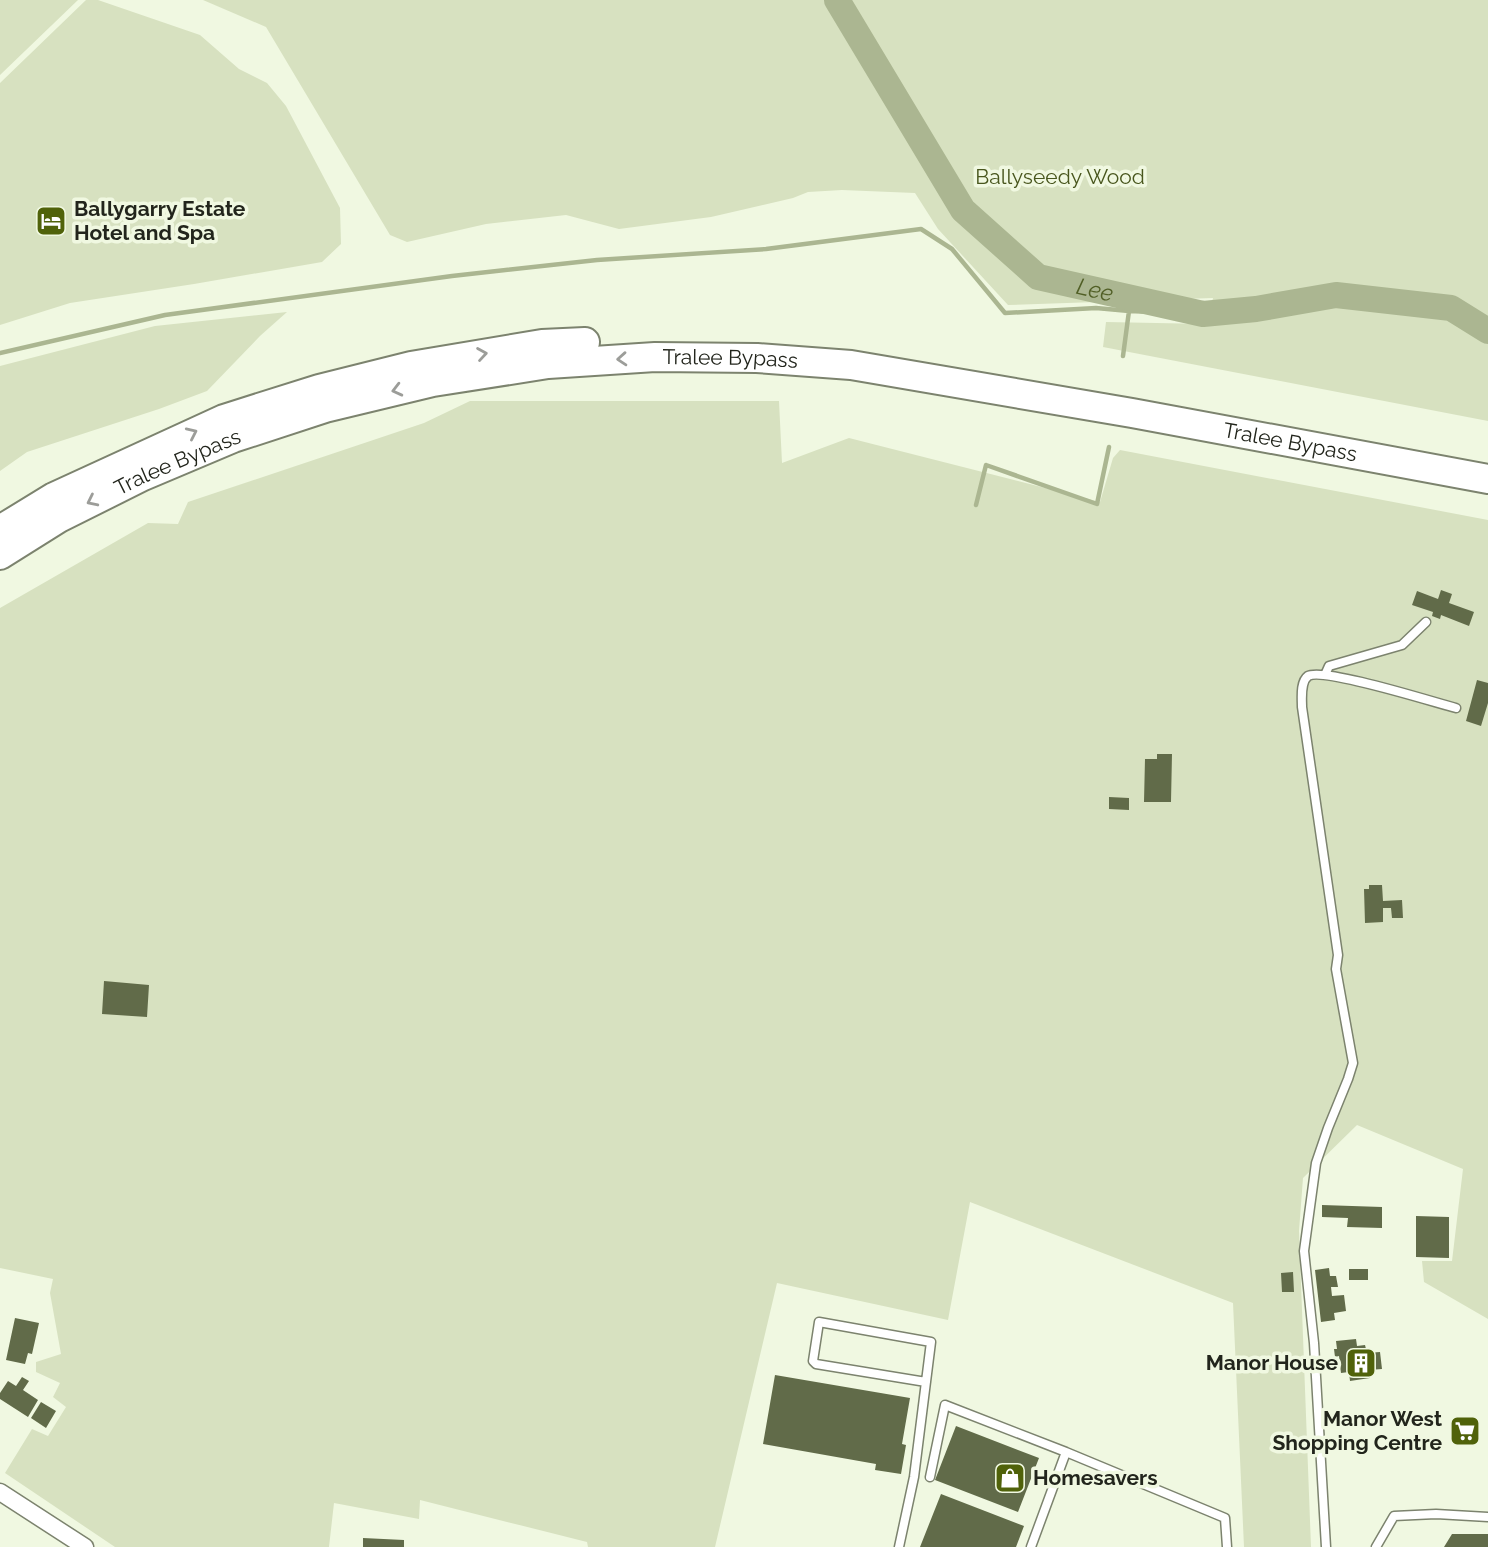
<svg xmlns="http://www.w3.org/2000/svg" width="1488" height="1547" viewBox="0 0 1488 1547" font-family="Raleway,sans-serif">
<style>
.green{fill:#d7e1c0}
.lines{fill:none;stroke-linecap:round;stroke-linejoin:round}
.stream{stroke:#abb691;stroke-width:4.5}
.river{stroke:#abb691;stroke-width:26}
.building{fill:#616b49}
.service-casing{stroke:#7c836e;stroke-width:11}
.minor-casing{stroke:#7c836e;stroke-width:19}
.trunk-casing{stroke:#7c836e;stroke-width:32}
.service{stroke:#fff;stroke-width:8}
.minor{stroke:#fff;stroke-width:16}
.trunk{stroke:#fff;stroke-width:28}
.oneway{stroke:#9c9d99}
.labels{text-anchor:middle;stroke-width:7;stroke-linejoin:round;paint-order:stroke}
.park-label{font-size:21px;fill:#48561d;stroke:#f0f8e1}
.poi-label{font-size:21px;font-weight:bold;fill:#22251c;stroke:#f0f8e1;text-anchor:start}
.street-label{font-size:21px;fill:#22251c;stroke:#f0f8e1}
.water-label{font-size:23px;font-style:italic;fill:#515f26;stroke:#f0f8e1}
</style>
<rect width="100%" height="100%" fill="#f0f8e1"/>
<path class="green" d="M0 0H78L0 75Z
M86 0H98L200 35 239 69 267 83 286 106 340 208 341 244 322 262 194 284 70 303 0 325V83Z
M203 0H1488V421L1103 347 1106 322 1207 324 1213 298 1008 305 938 229 915 193 842 190 808 192 793 198 711 217 619 229 566 215 486 224 407 242 390 235 266 27Z
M287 312 260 336 207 391 159 409 27 452 0 471V366L155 326Z
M470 401H779L782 463 849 438 1100 502 1113 458 1120 450 1488 520V1319L1424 1282 1422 1261H1452L1463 1169 1357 1125 1303 1178 1299 1231 1311 1547H1244L1233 1303 970 1202 948 1320 777 1283 715 1547H588L587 1542 420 1500 419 1519 334 1503 329 1547H115L5 1473 32 1429 48 1436 66 1407 53 1397 60 1383 36 1372V1362L61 1354 50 1293 53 1279 0 1268V608L148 523 178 524 188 502 424 423Z"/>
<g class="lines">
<path class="stream" d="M0 353 165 315 452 276 597 260 766 249 921 229 952 249 1005 313 1096 308 1129 311 1203 314
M1123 356 1129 311
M976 505 986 465 1097 504 1109 447"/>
<path class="river" id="s1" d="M837 0 963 210 1038 277 1203 314 1256 309 1336 295 1451 308 1488 331"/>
</g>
<path class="building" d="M1441 590 1452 594 1449 603 1474 612 1469 626 1441 615 1440 619 1432 616 1433 612 1412 605 1417 591 1438 599Z
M1477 680 1488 683V703L1481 726 1466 721Z
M1157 754H1172L1171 802H1144L1145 759H1157Z
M1109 797 1129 798V810L1109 809Z
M1369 885H1382L1383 901 1402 900 1403 918H1392L1391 908H1383V922L1365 923 1364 889H1369Z
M104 981 149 985 147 1017 102 1014Z
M1322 1205 1382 1207V1228L1347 1227 1348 1218 1322 1217Z
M1416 1216 1449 1217V1258L1416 1257Z
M1329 1268 1330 1276H1336L1338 1287H1331L1332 1296 1344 1295 1346 1311 1334 1313 1335 1320 1321 1322 1315 1270Z
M1349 1269H1368V1280H1349Z
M1293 1272 1294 1292H1282L1281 1273Z
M15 1318 39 1323 32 1354 28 1353 25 1364 6 1360Z
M1356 1339 1357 1346 1365 1345 1367 1353 1380 1352 1382 1369 1369 1370 1370 1378 1350 1381 1349 1372 1341 1373 1339 1356 1335 1357 1334 1349H1337L1336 1341Z
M775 1375 910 1398 902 1444 906 1445 901 1474 875 1470 876 1464 763 1444Z
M22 1377 29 1381 23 1390 38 1400 28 1417 0 1399V1393L8 1381 16 1386Z
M41 1402 56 1411 46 1428 31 1418Z
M956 1426 1039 1458 1018 1512 935 1480Z
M941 1494 1024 1526 1016 1547H920Z
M1452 1534H1488V1547H1444Z
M363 1538 404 1540V1547H363Z"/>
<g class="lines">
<g class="service-casing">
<path id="service" d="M1325 675 1329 666 1402 645 1426 622
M930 1477 945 1405 1066 1452
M899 1547 914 1477 931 1342 819 1322 813 1361 816 1364 926 1382
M1031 1547 1066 1452 1225 1518 1227 1547
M1326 1547 1314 1343 1304 1251 1316 1163 1328 1128 1348 1079 1353 1063 1336 969 1338 955 1302 707C1302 698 1300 682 1308 676 1323 667 1433 702 1456 708
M1376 1547 1394 1516 1436 1514 1488 1517"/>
</g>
<g class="minor-casing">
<path id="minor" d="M0 1492 85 1547"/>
</g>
<g class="trunk-casing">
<g id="trunk">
<path d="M0 530 54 497 224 419 319 389 411 366 542 344 585 342"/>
<path id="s2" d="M0 555 59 518 143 476 233 438 325 408 433 382 548 364 655 357 757 358 851 365 1132 413 1488 479"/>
</g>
</g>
<use href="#service" class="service"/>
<use href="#minor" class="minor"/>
<use href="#trunk" class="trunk"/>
</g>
<defs><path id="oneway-chevron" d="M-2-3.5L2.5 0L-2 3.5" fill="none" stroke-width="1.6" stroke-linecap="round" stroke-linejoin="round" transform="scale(1.75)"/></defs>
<g class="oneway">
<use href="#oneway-chevron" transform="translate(482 354) rotate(-9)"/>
<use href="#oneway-chevron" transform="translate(622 359) rotate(176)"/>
<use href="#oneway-chevron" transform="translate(397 390) rotate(166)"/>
<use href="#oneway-chevron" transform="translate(192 433) rotate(-25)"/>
<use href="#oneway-chevron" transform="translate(92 501) rotate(154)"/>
</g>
<defs>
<g id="hotel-square" transform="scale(1.575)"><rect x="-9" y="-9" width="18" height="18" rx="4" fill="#50620a" stroke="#f0f8e1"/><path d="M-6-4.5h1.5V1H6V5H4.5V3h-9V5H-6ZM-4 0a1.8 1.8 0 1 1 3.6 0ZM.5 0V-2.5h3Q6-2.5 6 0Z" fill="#fff"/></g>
<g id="building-square" transform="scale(1.575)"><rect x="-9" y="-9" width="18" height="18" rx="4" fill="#50620a" stroke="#f0f8e1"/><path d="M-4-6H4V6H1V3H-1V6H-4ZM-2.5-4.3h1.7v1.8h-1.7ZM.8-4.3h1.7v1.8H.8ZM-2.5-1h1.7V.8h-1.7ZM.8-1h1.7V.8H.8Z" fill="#fff"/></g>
<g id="supermarket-square" transform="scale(1.575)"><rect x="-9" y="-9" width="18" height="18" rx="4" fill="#50620a" stroke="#f0f8e1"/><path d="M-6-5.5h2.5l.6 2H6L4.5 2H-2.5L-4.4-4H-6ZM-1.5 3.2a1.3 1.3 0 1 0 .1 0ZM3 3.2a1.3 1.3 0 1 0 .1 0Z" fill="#fff"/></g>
<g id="shop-square" transform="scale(1.575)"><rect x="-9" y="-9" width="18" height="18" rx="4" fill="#50620a" stroke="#f0f8e1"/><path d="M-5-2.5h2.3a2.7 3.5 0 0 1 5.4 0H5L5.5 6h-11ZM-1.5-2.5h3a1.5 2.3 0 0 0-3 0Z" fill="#fff"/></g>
</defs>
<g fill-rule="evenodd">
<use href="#hotel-square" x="51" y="221"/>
<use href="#building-square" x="1361" y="1363"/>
<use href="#supermarket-square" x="1465" y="1431"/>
<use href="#shop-square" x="1010" y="1478"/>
</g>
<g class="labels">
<g class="park-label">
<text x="1060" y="184">Ballyseedy Wood</text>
</g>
<g class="poi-label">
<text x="74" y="216">Ballygarry Estate<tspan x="74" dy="24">Hotel and Spa</tspan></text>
<text x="1338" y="1370" text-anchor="end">Manor House</text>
<text x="1442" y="1426" text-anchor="end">Manor West<tspan x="1442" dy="24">Shopping Centre</tspan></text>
<text x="1033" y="1485">Homesavers</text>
</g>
<g class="street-label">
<text dy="7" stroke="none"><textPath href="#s2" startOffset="768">Tralee Bypass</textPath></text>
<text dy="7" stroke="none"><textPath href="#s2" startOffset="1335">Tralee Bypass</textPath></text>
<text dy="7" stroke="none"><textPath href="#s2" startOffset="201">Tralee Bypass</textPath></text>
</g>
<g class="water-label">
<text dy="8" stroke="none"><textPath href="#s1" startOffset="404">Lee</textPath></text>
</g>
</g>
</svg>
